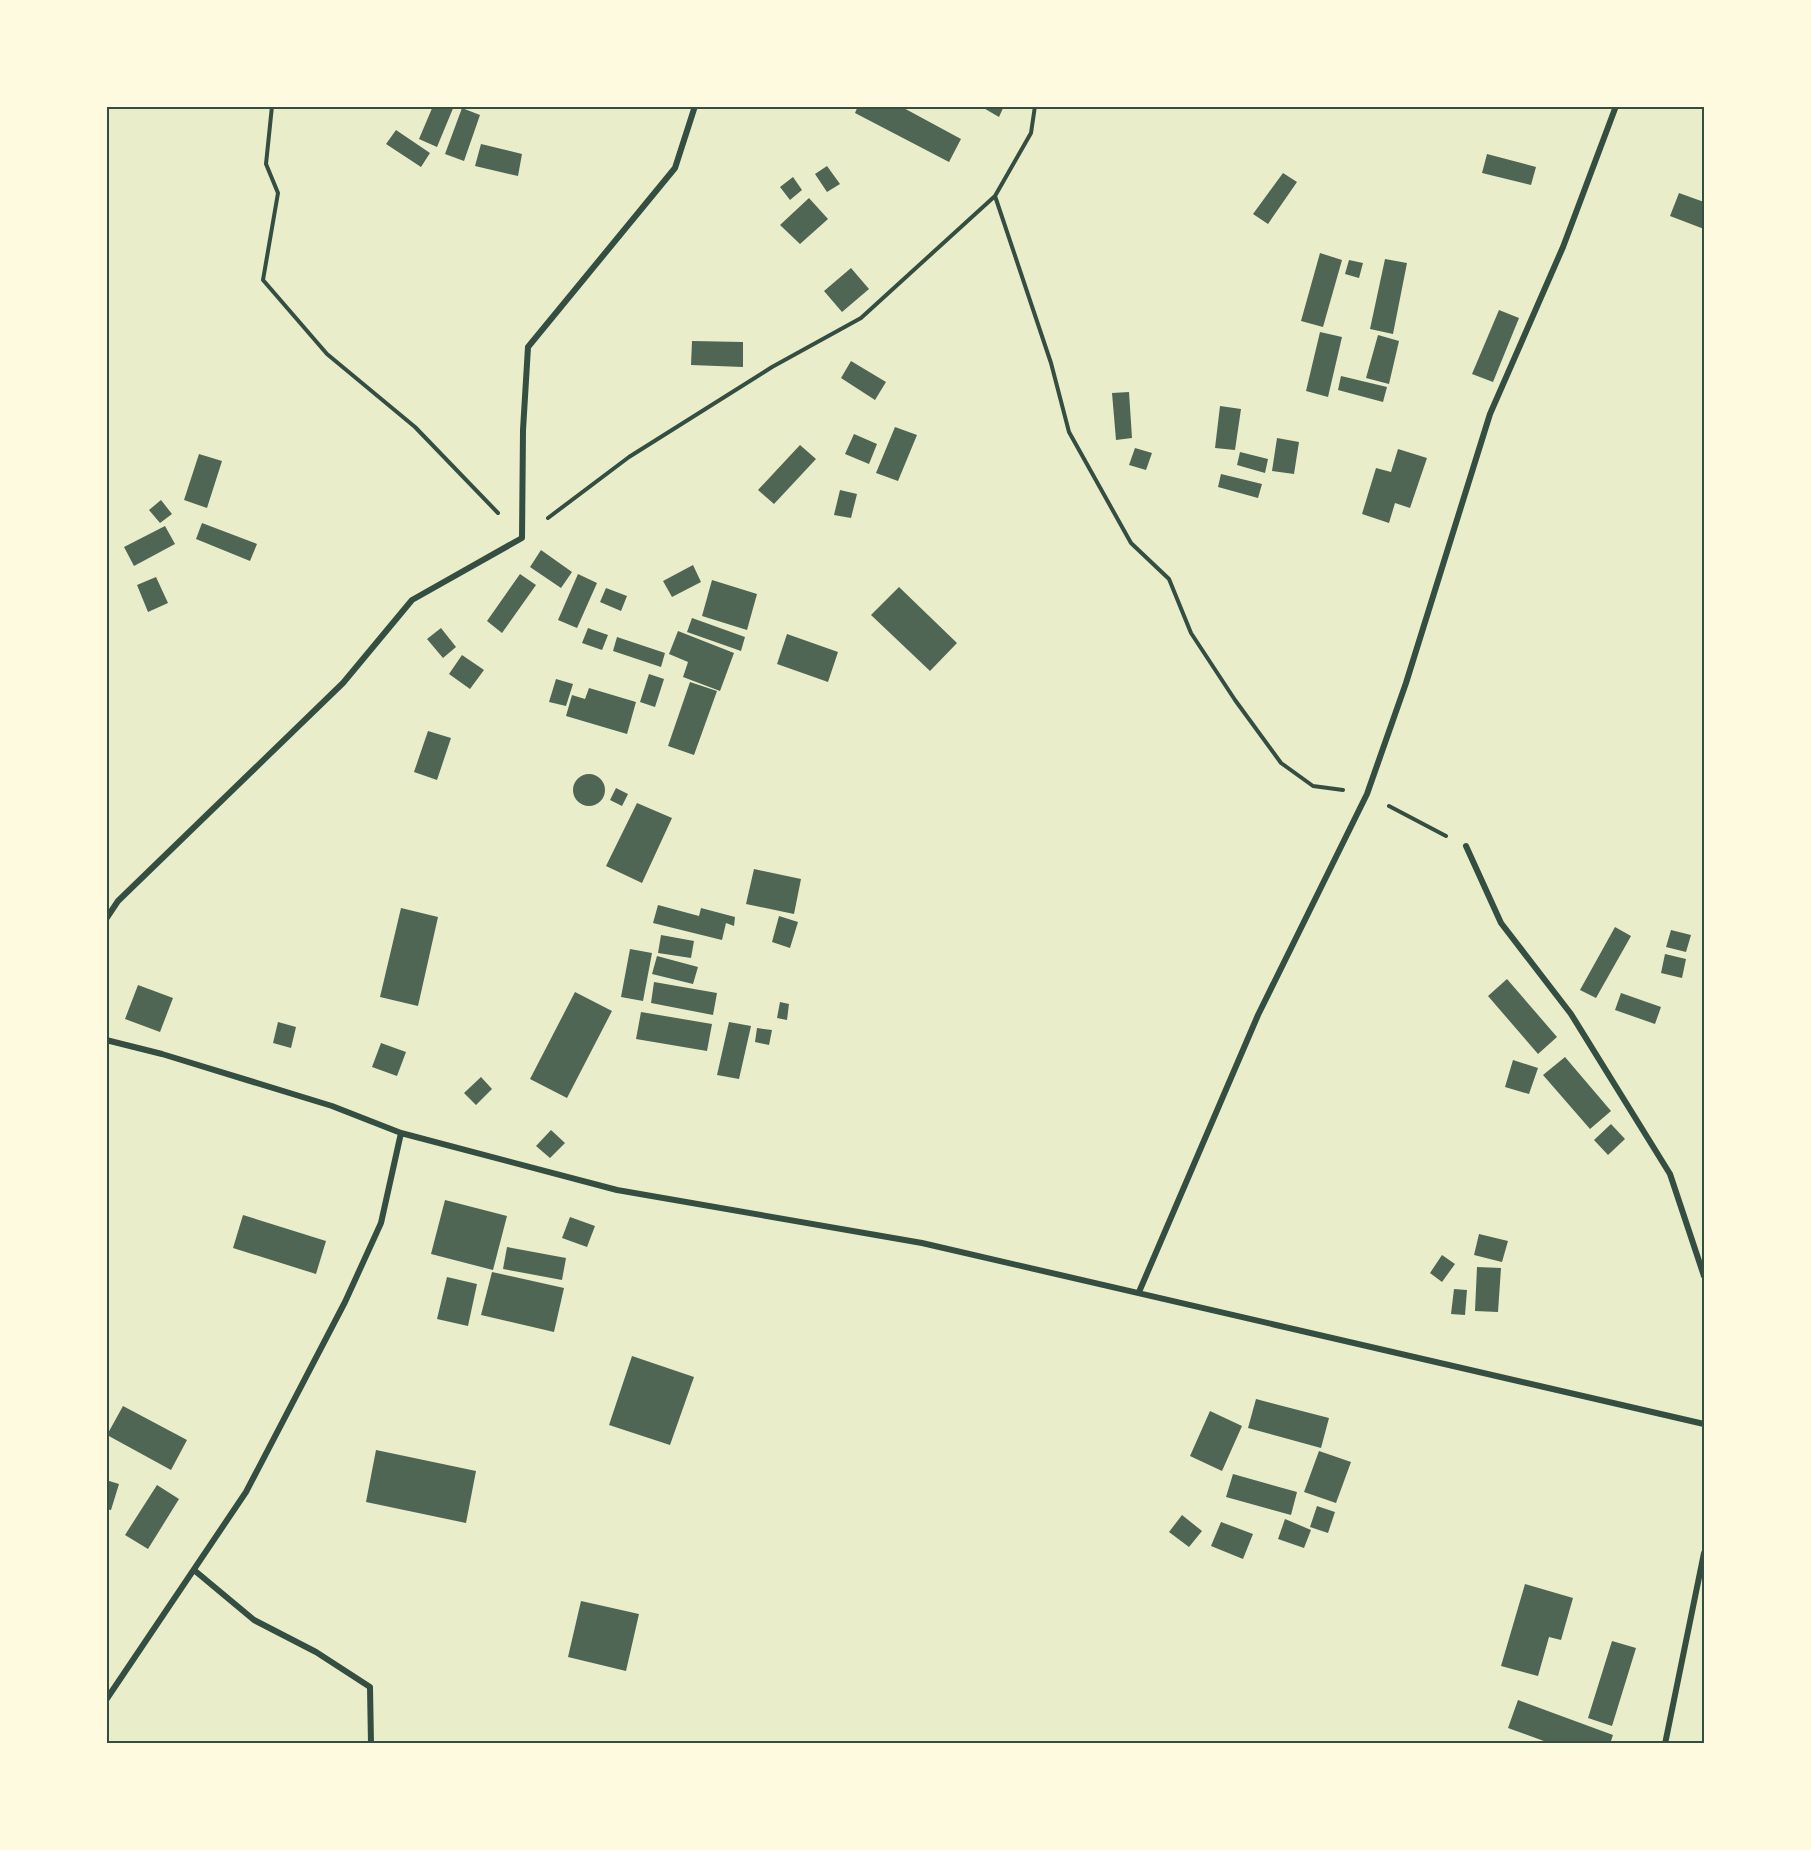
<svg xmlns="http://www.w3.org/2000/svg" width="1811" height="1850" viewBox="0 0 1811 1850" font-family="Commissioner,sans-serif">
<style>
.building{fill:#4f6655}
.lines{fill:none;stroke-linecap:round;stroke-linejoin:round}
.path{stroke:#344e41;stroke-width:4}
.minor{stroke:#344e41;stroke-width:6}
.neatline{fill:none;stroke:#344e41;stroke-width:2}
</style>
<rect width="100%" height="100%" fill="#e9edc9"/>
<path class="building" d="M433 106H454L437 147 419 139Z
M858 106H900L961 139 949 162 855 113Z
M980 106H1004L999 117Z
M462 108 480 115 464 161 445 154Z
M396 130 430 153 421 167 386 144Z
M481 144 522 154 518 176 475 166Z
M1487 154 1536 167 1531 185 1482 173Z
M827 166 840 184 827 192 815 174Z
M1283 173 1297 182 1268 224 1253 214Z
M793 177 802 190 790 200 780 187Z
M1679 193 1704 202V229L1670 216Z
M809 198 828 219 800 244 780 225Z
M1320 253 1342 260 1323 327 1301 321Z
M1385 259 1407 263 1393 334 1370 329Z
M1349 260 1363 263 1359 278 1345 274Z
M851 268 869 289 842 312 824 291Z
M1499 310 1519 318 1493 382 1472 374Z
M1320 332 1342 337 1328 397 1306 391Z
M1378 335 1399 341 1389 384 1366 378Z
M692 341 743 342V367L691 365Z
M851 361 886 382 875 400 841 378Z
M1341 376 1387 387 1383 402 1338 390Z
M1129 392 1132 438 1116 440 1112 393Z
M1220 406 1241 409 1235 450 1215 448Z
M895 427 917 435 898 481 876 473Z
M854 434 877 444 869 464 845 454Z
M1277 438 1299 442 1294 474 1272 471Z
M800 445 816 459 774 504 758 490Z
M1135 448 1152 453 1146 470 1129 465Z
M1398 449 1427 458 1410 508 1395 503 1389 523 1362 514 1376 468 1391 472Z
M1240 452 1268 459 1265 473 1237 465Z
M199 454 222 461 207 508 184 500Z
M1221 474 1262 484 1258 498 1218 487Z
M840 490 857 494 851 518 834 515Z
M161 500 172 514 160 523 149 510Z
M202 523 257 544 250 561 196 539Z
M165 526 175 544 134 566 124 547Z
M541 550 572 572 561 588 530 567Z
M693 565 701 582 672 597 663 581Z
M520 574 536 585 502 633 487 621Z
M578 574 597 583 577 628 558 620Z
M156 577 168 603 148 612 137 585Z
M712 580 757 594 747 630 702 616Z
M899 587 957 643 930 671 871 615Z
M606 588 627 596 621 611 600 602Z
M692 618 745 637 741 651 687 632Z
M441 628 456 647 443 658 427 639Z
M588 628 608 635 602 650 582 643Z
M678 631 734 653 720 691 683 677 688 662 669 654Z
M787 634 838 652 828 682 777 664Z
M617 637 665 653 661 667 613 651Z
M462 655 484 670 470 689 449 674Z
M649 674 664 679 655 707 640 702Z
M556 679 573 684 566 706 549 702Z
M690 682 717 691 694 755 668 746Z
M589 688 636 702 627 734 566 716 572 695 585 699Z
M428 731 451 738 437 780 414 772Z
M573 790a16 16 0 1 1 32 0a16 16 0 1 1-32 0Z
M616 788 628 794 622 806 610 800Z
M637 803 672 818 642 883 606 866Z
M754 869 801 879 794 914 746 904Z
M658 905 699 916 701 908 735 917 734 926 726 923 722 940 653 923Z
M401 908 438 917 418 1006 380 997Z
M779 916 798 922 790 948 772 942Z
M1615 927 1631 936 1596 998 1580 990Z
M1671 930 1691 935 1686 952 1666 947Z
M661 935 694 941 691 958 658 953Z
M630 949 652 953 643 1001 621 997Z
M1665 954 1686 959 1682 978 1661 973Z
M657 956 698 967 693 984 652 974Z
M1507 979 1557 1037 1538 1054 1488 996Z
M654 982 717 993 713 1015 651 1003Z
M138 985 173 998 160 1032 125 1019Z
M575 992 612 1011 567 1098 530 1079Z
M1621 993 1661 1007 1655 1024 1615 1010Z
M780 1002 789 1004 787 1020 777 1018Z
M641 1012 712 1024 707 1051 636 1039Z
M278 1022 296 1027 291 1048 273 1043Z
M729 1022 751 1026 739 1079 717 1075Z
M757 1028 772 1030 769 1045 755 1042Z
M381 1043 406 1052 397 1076 372 1067Z
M1565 1057 1611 1111 1590 1129 1543 1075Z
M1513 1060 1538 1068 1529 1094 1505 1087Z
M481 1077 492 1089 476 1105 464 1093Z
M1611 1124 1625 1139 1608 1155 1594 1140Z
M551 1130 565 1143 550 1158 536 1146Z
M445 1200 507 1216 493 1270 431 1254Z
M243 1215 326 1241 316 1274 233 1248Z
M570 1217 595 1226 587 1247 562 1238Z
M1479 1234 1508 1241 1502 1262 1474 1255Z
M507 1247 566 1258 562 1280 503 1269Z
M1442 1255 1455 1264 1442 1282 1430 1273Z
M1477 1267 1501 1268 1498 1312 1475 1311Z
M492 1272 564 1288 554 1332 481 1315Z
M447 1277 477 1284 468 1326 437 1319Z
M1454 1289 1467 1290 1465 1315 1451 1314Z
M632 1356 694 1377 670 1445 609 1425Z
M1256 1399 1329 1418 1321 1448 1248 1428Z
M123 1406 187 1440 171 1470 107 1435Z
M1210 1411 1242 1426 1222 1471 1190 1456Z
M376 1450 476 1471 466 1523 366 1502Z
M1319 1451 1351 1462 1336 1503 1304 1492Z
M1233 1474 1297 1492 1291 1515 1226 1497Z
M106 1480 119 1484 111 1510 106 1509Z
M157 1485 179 1499 148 1549 125 1535Z
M1317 1506 1335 1512 1328 1533 1310 1527Z
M1182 1515 1202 1531 1189 1547 1169 1532Z
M1285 1519 1311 1530 1304 1548 1278 1539Z
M1221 1522 1253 1534 1243 1559 1211 1546Z
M1525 1584 1573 1598 1561 1640 1549 1637 1538 1676 1501 1666Z
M581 1601 639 1614 626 1671 568 1657Z
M1612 1641 1636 1648 1612 1726 1588 1718Z
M1518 1700 1613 1735 1610 1744H1552L1508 1728Z"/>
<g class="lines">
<path class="path" d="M272 106 266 164 278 193 263 280 327 354 415 427 498 513
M995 196 1051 363 1069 432 1131 543 1169 579 1191 633 1235 700 1281 763 1313 786 1343 790
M548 518 629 457 772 367 861 318 995 196 1031 133 1035 106
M1389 806 1446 836"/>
<path class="minor" d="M1466 846 1501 923 1571 1014 1670 1174 1704 1276
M106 919 118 901 343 683 412 600 522 538 523 430 528 347 675 168 695 106
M106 1040 162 1054 332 1106 401 1133 617 1190 922 1243 1704 1424
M1139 1292 1258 1015 1367 794 1406 683 1490 414 1563 247 1616 106
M194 1570 254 1620 316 1652 370 1687 371 1744
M106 1700 246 1492 345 1302 381 1223 401 1133
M1665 1744 1704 1553"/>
</g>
<rect width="1811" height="1850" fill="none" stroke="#fefae0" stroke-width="216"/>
<rect x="108" y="108" width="1595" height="1634" class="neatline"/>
</svg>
